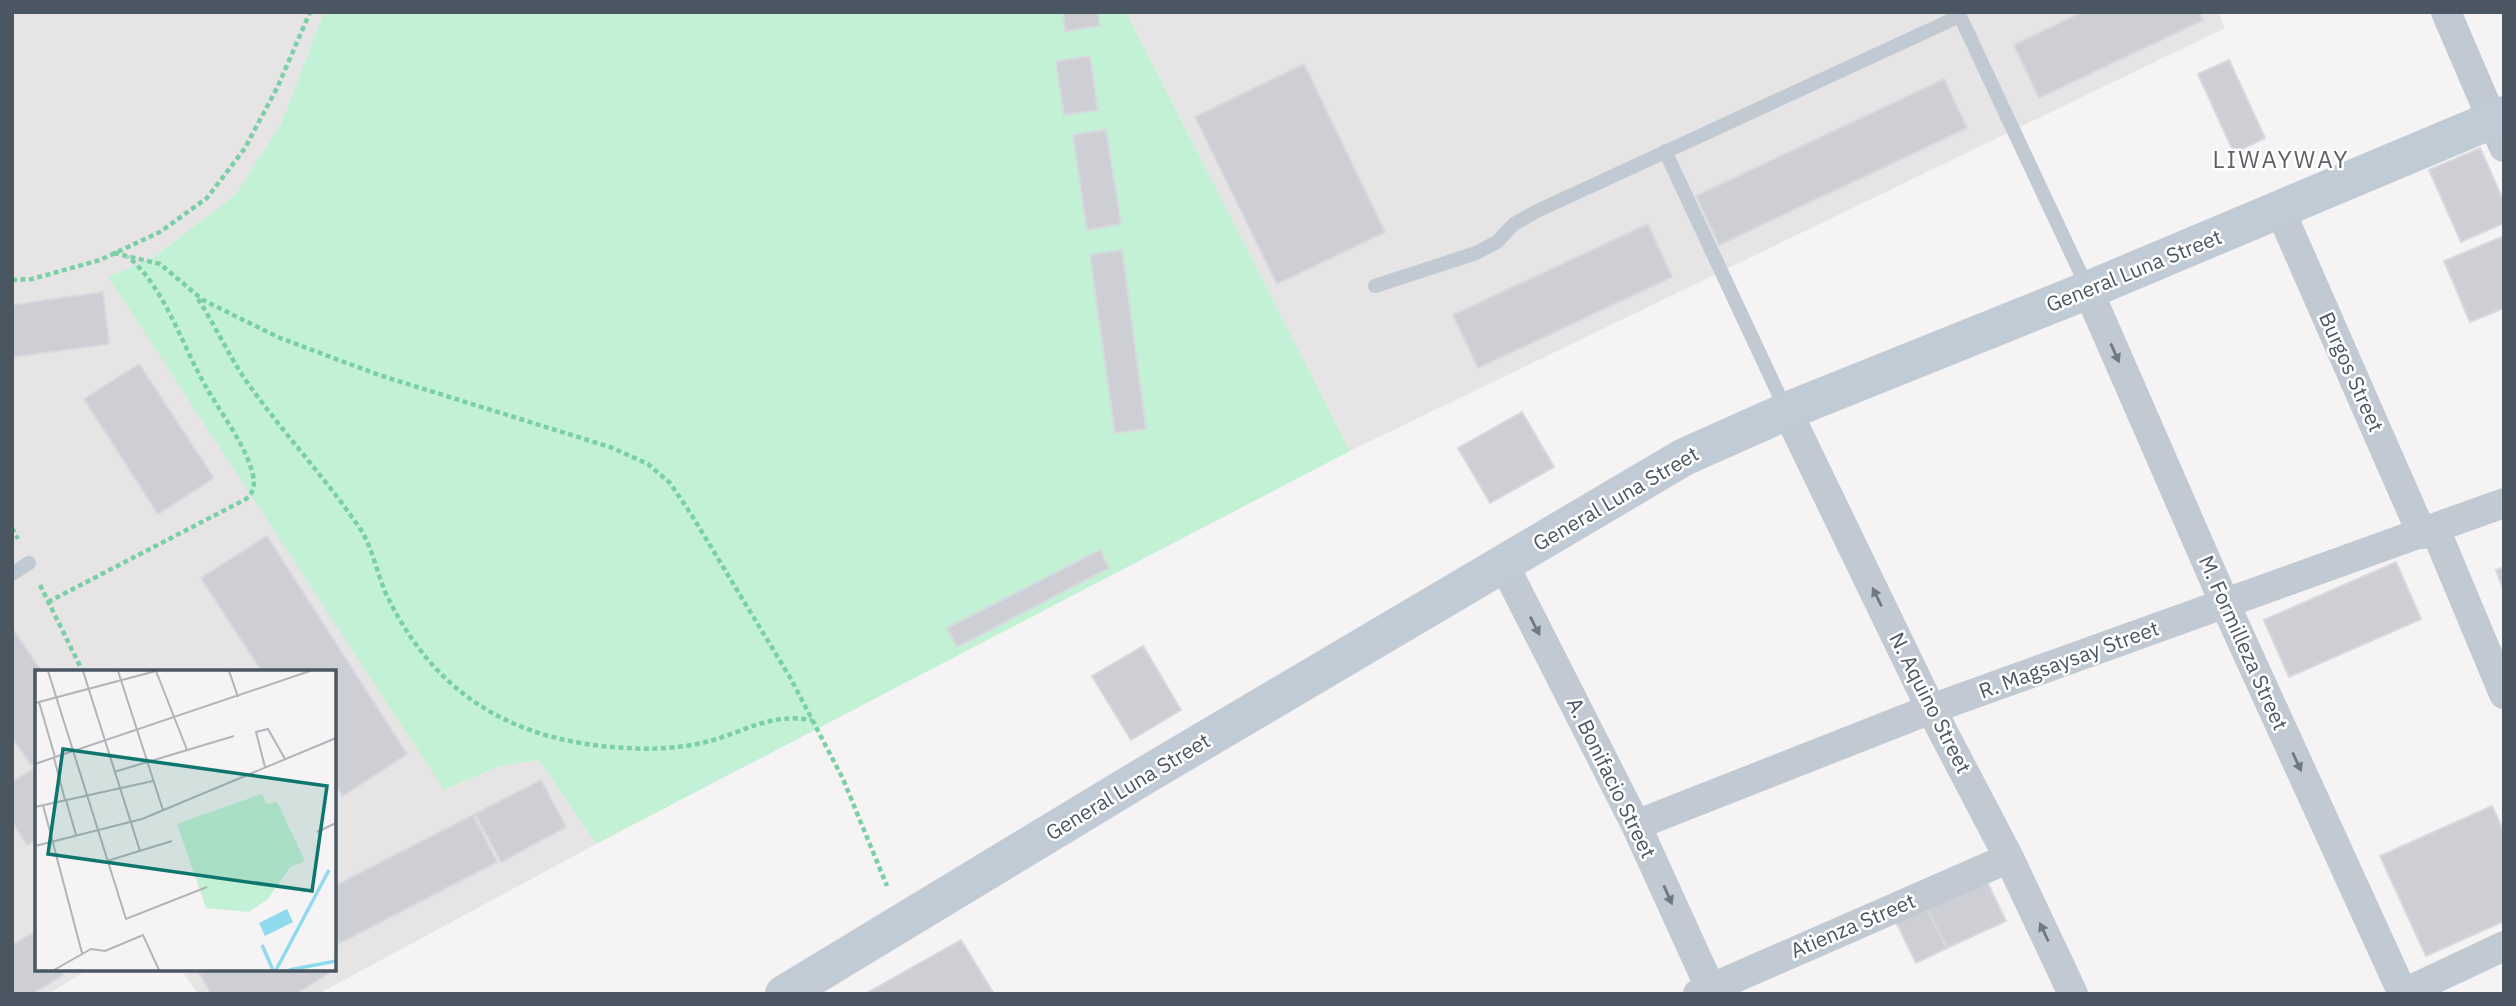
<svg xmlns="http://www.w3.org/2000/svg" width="2516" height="1006" viewBox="0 0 2516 1006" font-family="'IBM Plex Sans',sans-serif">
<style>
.education{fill:#e6e4e5}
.green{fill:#c3f1d5}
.building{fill:#cdcfd5;stroke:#d7d9de;stroke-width:2}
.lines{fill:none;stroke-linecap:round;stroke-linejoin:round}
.path{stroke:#7ad0a6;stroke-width:4.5;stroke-dasharray:5 3.5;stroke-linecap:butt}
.service{stroke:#c1cad2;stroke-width:14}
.minor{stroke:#c1cad2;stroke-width:30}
.secondary{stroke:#c1cbd6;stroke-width:38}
.oneway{fill:#6e7983}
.labels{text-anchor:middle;stroke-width:5;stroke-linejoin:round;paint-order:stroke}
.street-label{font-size:21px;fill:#4a5661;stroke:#fff}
.quarter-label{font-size:24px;letter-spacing:2px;fill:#5f6368;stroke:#fff}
.inset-river{fill:none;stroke:#90daee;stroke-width:3.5}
.inset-road{fill:none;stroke:#b1b4b9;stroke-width:2}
.view{fill:#0f766e;fill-opacity:0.15;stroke:#0f766e;stroke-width:3.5}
.inset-edge{fill:none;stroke:#4a5661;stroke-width:3.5}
</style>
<rect width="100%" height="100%" fill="#f5f3f3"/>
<path class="education" d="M12 12H324L281 124 235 195 154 257 108 277 445 790 500 766 539 760 596 844 318 994H198L181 969H334V672H37V969H89L48 994H12Z
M1126 12H2218L2225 28 1350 451Z"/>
<path class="green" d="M324 12H1126L1350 451 596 844 539 760 500 766 444 790 108 277 154 257 235 195 281 124Z"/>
<path class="building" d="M1063 12H1098L1100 26 1065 31Z
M2082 12H2199L2203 20 2039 98 2014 45Z
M1090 56 1098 110 1064 115 1056 61Z
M2229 60 2265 138 2234 153 2198 74Z
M1304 64 1385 232 1277 284 1195 117Z
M1944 79 1967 128 1719 245 1696 196Z
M1106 130 1121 224 1087 230 1073 135Z
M2480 148 2504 202V223L2461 242 2429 170Z
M1648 224 1672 277 1478 368 1453 315Z
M2504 236V308L2470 322 2444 261Z
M1122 250 1146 429 1115 433 1090 255Z
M103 292 109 344 12 357V305Z
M139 364 214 478 158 514 84 399Z
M1522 412 1554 467 1490 503 1458 448Z
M267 536 407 754 343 796 334 783V672H262L201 578Z
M1100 550 1109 568 957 647 947 628Z
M2396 562 2421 619 2289 677 2264 620Z
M2504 567V589H2503L2496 570Z
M12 628 42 672H37V761L31 765 12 737Z
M1143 646 1181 710 1131 740 1092 676Z
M37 767V839L27 845 12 821V782Z
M541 780 566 827 501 862 475 814Z
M2492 806 2504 832V921L2426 956 2380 856Z
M473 815 497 862 334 946V886Z
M1986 880 2006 921 1947 948 1926 907Z
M1926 907 1947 948 1916 963 1896 922Z
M37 931V969H60L63 975 32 994H12V945Z
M961 940 994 994H865Z
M197 969H325L328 974 295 994H211Z"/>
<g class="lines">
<path class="path" d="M114 253 160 264 203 300 280 338 379 375 610 447 648 464 670 483 691 514 791 679 843 779 887 886
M12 280 32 279 100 260 160 232 207 198 245 148 278 86 310 12
M198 299C217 328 231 361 252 389 286 436 326 479 359 527 374 549 377 577 389 600 439 699 517 742 626 748 653 750 684 748 710 741 748 730 771 713 812 720
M12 528 18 539
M40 585 83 672
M48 602 246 499C254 492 255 486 253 475 245 443 221 414 205 385 182 345 164 286 128 257"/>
<path class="service" d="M1958 12 2088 289
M1665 151 1786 410
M1375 286 1476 253 1497 242 1514 224 1537 211 1960 16
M12 574 29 563"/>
<path class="minor" d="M2446 12 2504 147
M2280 210 2422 534
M2088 290 2225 604 2403 994
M1787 411 1931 709 2009 858 2073 994
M2435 529 2504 694
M1504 565 1636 825 1713 994
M1636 825 1931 709 2504 503
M1698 994 2009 858
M2402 994 2504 946"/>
<path class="secondary" d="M784 994 1144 776 1684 457 1787 411 2088 290 2504 115"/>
</g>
<defs><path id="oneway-solid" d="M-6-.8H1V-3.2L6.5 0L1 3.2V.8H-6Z" transform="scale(1.75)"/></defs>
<g class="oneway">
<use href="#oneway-solid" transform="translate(2115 353) rotate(66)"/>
<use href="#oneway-solid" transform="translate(1877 597) rotate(-116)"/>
<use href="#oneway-solid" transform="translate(1535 626) rotate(63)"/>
<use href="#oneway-solid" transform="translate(2297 762) rotate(65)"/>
<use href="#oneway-solid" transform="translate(1668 895) rotate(66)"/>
<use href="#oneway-solid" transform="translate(2044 932) rotate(-115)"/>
</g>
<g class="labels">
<g class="street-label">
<text transform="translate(2134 271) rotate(-22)" y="7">General Luna Street</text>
<text transform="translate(2351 372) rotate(66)" y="7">Burgos Street</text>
<text transform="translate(1616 499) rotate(-30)" y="7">General Luna Street</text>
<text transform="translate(2243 643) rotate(66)" y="7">M. Formilleza Street</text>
<text transform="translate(2069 660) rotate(-20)" y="7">R. Magsaysay Street</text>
<text transform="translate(1930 703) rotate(63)" y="7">N. Aquino Street</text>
<text transform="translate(1611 778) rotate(64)" y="7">A. Bonifacio Street</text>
<text transform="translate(1128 787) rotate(-31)" y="7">General Luna Street</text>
<text transform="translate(1853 926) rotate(-23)" y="7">Atienza Street</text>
</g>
<g class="quarter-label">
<text x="2281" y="168">LIWAYWAY</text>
</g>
</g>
<g transform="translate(35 670)">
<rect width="301" height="301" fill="#f5f3f3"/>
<path d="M227 124 232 134 242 132 270 191 255 197 233 229 214 242 171 238 142 154Z" fill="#c3f1d5"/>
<path d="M252 239 258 252 230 266 224 253Z" fill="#90daee"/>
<path class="inset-river" d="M227 275 238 300M241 300 294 200M254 300 301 291"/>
<path class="inset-road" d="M13 1 91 249 172 217M48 1 105 181M83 1 128 140M121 1 152 80M194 1 203 27M4 32 20 87M0 33 121 1M19 88 30 130M0 94 275 1M230 97 221 62 233 59 250 89M79 102 199 66M31 130 41 165M8 135 47 283M0 137 118 111M282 162 301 153M0 176 107 149 301 68M72 191 137 171M19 300 56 279 70 281 108 265 124 300"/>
<path class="view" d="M28 79 292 116 277 221 13 184Z"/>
<rect width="301" height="301" class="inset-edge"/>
</g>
<rect width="2516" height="1006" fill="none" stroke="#4a5661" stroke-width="28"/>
</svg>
